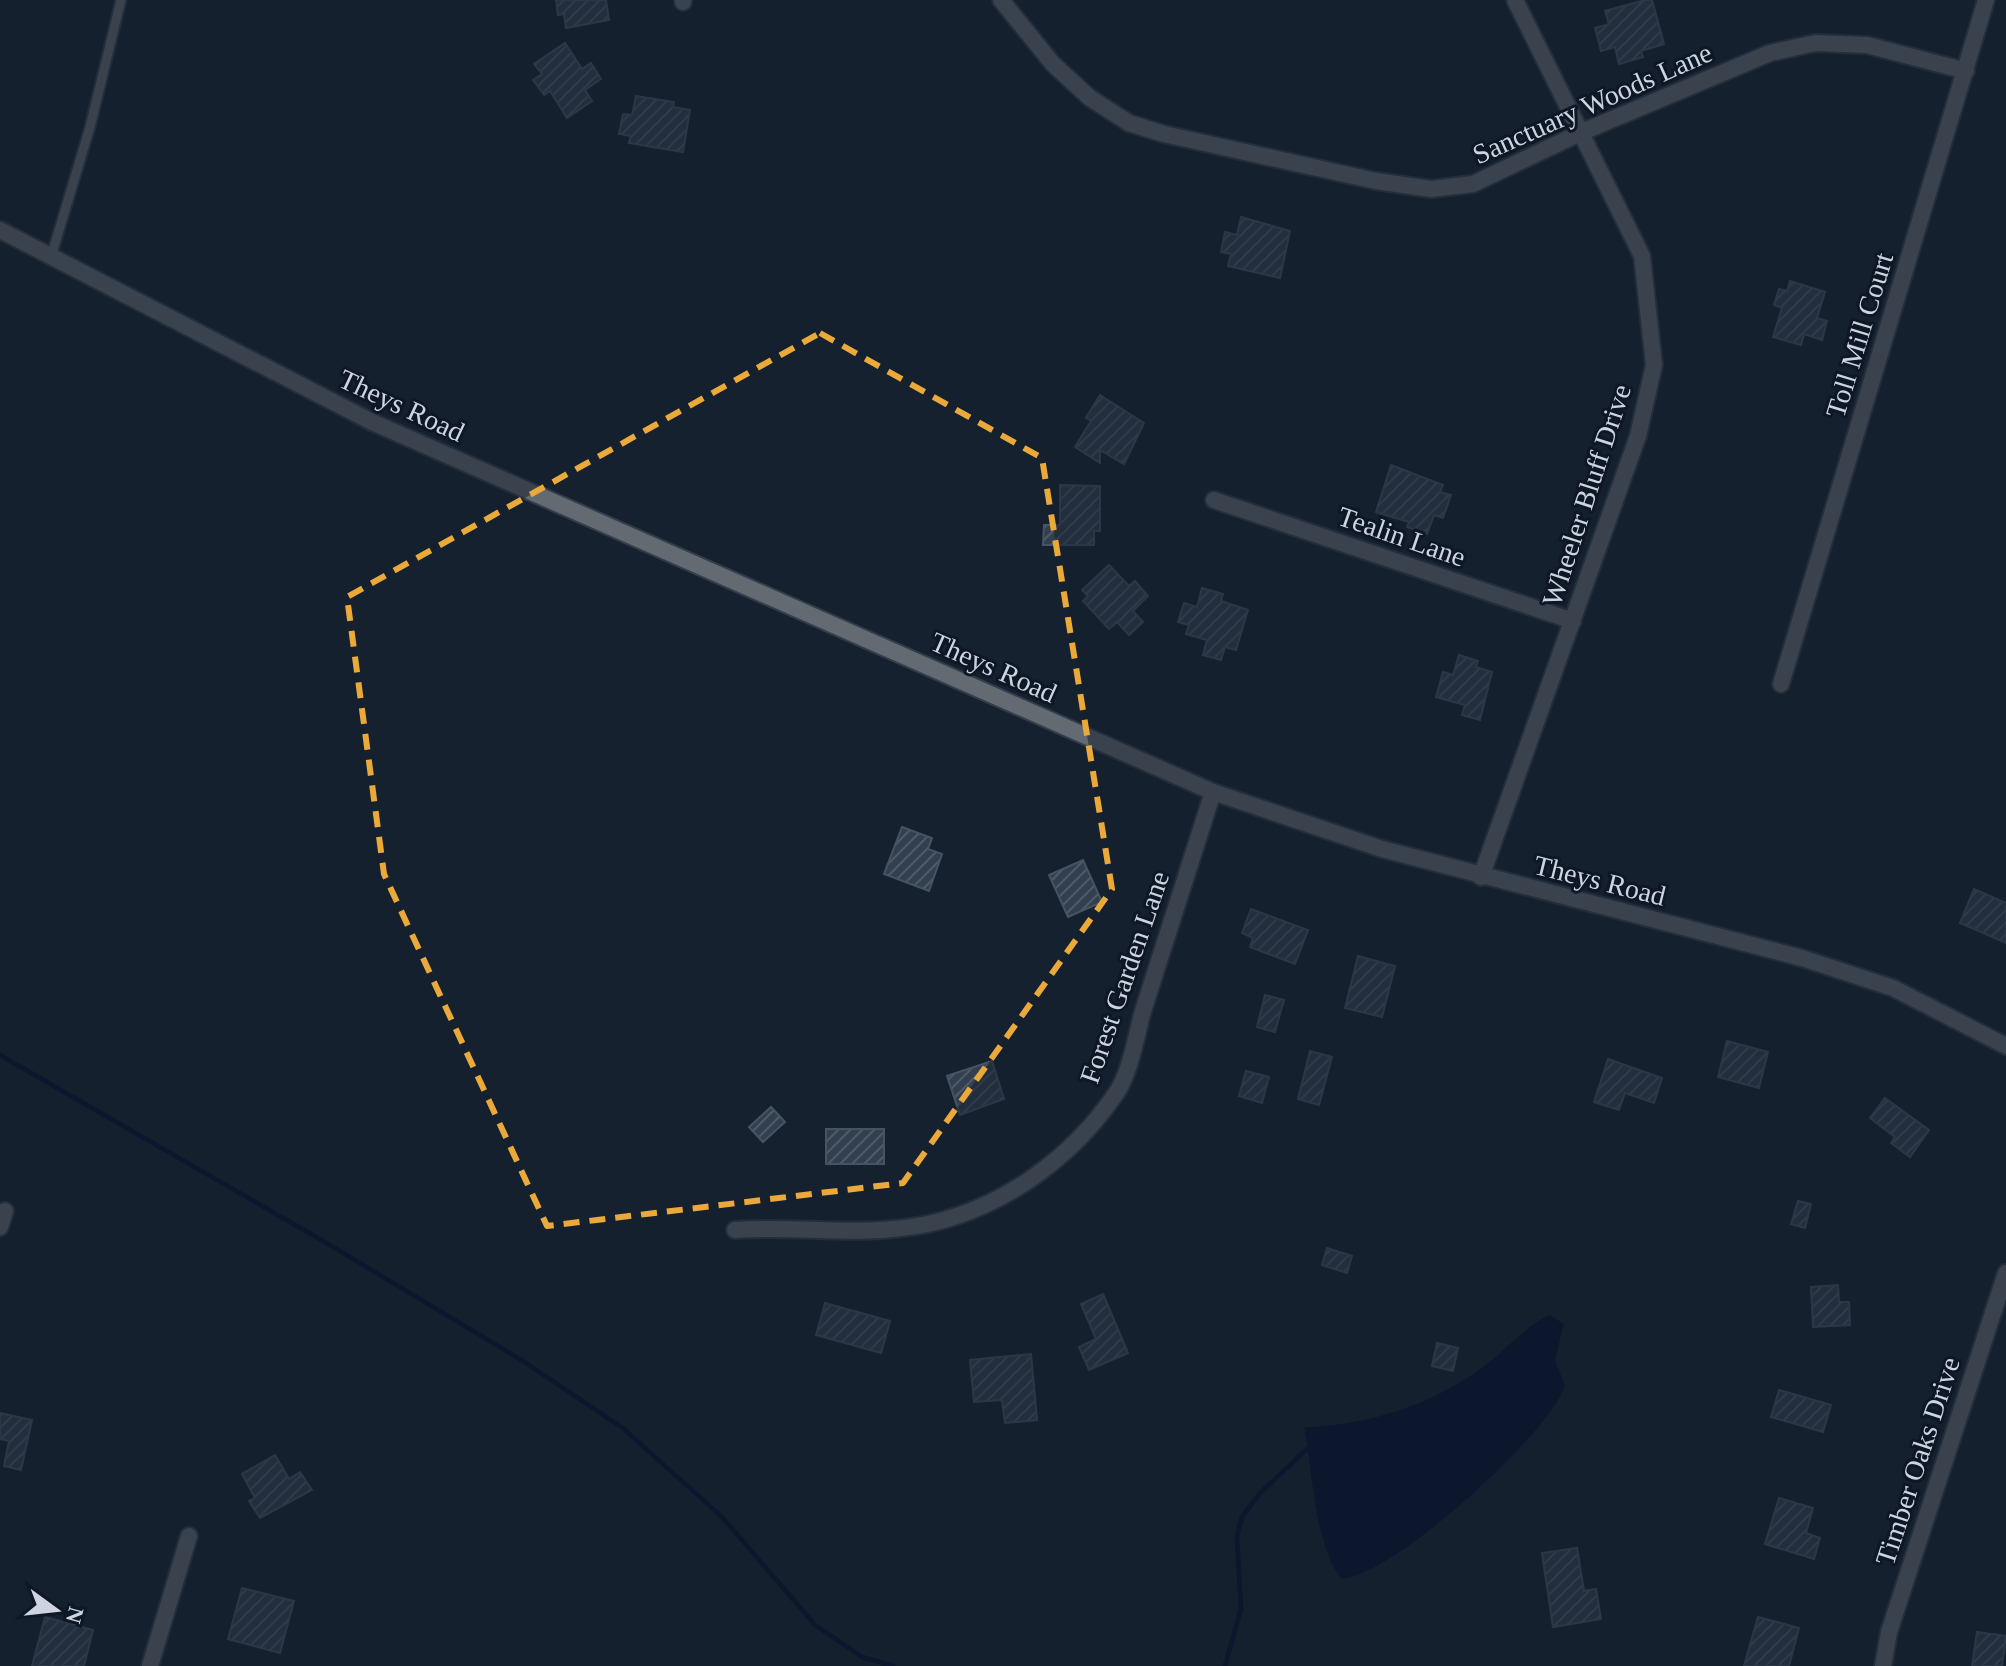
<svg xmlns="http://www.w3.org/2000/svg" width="2006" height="1666" viewBox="0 0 2006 1666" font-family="'Times New Roman',serif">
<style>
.water{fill:#000d2e}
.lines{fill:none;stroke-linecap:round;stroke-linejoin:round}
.stream{stroke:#000d2e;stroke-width:5}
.building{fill:url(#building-hatch);stroke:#465364;stroke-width:2}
.service-casing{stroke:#333e4c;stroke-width:13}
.minor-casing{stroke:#333e4c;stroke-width:20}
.service{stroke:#646a72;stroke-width:9}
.minor{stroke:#646a72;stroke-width:16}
.marked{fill:none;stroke:#eba93a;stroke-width:6;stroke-dasharray:16 10;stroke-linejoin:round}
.labels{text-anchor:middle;stroke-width:6;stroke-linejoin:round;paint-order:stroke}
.street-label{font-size:28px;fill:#cdd4df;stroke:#0d1726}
</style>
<defs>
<pattern id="building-hatch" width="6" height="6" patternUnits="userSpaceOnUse" patternTransform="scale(2)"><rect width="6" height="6" fill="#323f4f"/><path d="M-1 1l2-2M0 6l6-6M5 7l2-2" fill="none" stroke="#4e5a68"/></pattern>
</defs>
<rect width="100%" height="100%" fill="#162130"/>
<path class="water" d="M1550 1315 1564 1324 1555 1360 1565 1385C1552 1432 1393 1576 1342 1579 1315 1550 1312 1467 1304 1427 1372 1425 1438 1403 1492 1360 1510 1345 1528 1324 1550 1315Z"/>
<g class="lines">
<path class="stream" d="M0 1055 330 1245 523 1361 624 1429 722 1517 815 1625 862 1657 893 1666
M1225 1666 1241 1609 1237 1536 1242 1517 1259 1494 1308 1448 1314 1449"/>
</g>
<path class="building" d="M556 0H606L609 20 566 28 564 14 558 15Z
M1645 0H1652L1664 44 1641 51 1643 57 1619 64 1615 47 1601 51 1595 28 1609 24 1605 11Z
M565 43 582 69 591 63 601 79 585 90 592 101 567 118 550 91 544 95 533 80 542 74 534 64Z
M636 96 674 102 673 107 690 110 683 152 629 143 631 136 619 134 623 114 632 115Z
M1241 217 1290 231 1280 278 1228 266 1231 254 1221 252 1225 232 1237 235Z
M1790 281 1825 292 1817 318 1827 321 1822 340 1804 334 1801 345 1773 337 1782 308 1774 305 1779 289 1787 291Z
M1100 395 1144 423 1124 464 1100 450V463L1075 447 1091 421 1086 418Z
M1391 465 1443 485 1440 492 1451 495 1443 518 1434 515 1427 534 1407 527 1409 522 1376 512Z
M1060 485 1100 486V531H1094V545H1043L1044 525H1060Z
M1109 565 1129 586 1135 581 1148 596 1133 611 1143 622 1129 635 1117 622 1109 629 1083 601 1088 596 1082 590Z
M1202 588 1223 594 1221 601 1248 610 1236 650 1225 647 1221 660 1203 655 1207 640 1186 634 1189 625 1178 622 1184 603 1197 607Z
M1459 655 1478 661 1476 667 1492 672 1480 720 1462 715 1465 705 1436 697 1443 672 1453 675Z
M902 827 932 838 928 849 942 854 929 891 884 874Z
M1083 860 1102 902 1068 917 1049 875Z
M1974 889 2006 903V943L1960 923Z
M1251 909 1308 930 1295 964 1250 947 1253 938 1242 933Z
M1358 956 1395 966 1382 1017 1345 1008Z
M1265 995 1284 1000 1275 1032 1257 1027Z
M1727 1041 1768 1052 1759 1088 1718 1077Z
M1310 1051 1332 1057 1319 1105 1298 1099Z
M1608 1059 1662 1078 1654 1103 1625 1093 1619 1110 1594 1102Z
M992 1061 1004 1099 960 1115 947 1076Z
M1246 1071 1269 1077 1262 1103 1239 1096Z
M1885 1098 1929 1130 1910 1157 1891 1143 1895 1137 1870 1118Z
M771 1107 785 1122 763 1142 749 1127Z
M826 1129H884V1164H826Z
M1798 1201 1811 1204 1805 1228 1791 1224Z
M1327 1248 1352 1256 1347 1273 1322 1265Z
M1838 1285 1839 1302H1849L1850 1325 1813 1327 1811 1287Z
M1103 1294 1128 1353 1089 1370 1079 1347 1096 1339 1081 1304Z
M825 1303 890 1321 881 1353 816 1335Z
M1437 1343 1458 1348 1453 1371 1432 1366Z
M1031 1354 1037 1420 1005 1423 1002 1400 974 1402 970 1360Z
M1779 1390 1831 1405 1823 1432 1771 1417Z
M0 1413 32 1420 21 1470 4 1466 9 1441 0 1439Z
M275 1455 289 1479 300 1472 312 1490 260 1518 249 1501 255 1498 242 1474Z
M1779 1498 1813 1508 1806 1533 1820 1538 1814 1559 1765 1544Z
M1577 1548 1584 1591 1596 1589 1601 1619 1553 1627 1542 1553Z
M242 1588 294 1601 280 1653 228 1639Z
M45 1617 93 1630 84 1666H32Z
M1758 1617 1799 1628 1789 1666H1744Z
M1977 1632 2006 1636 2002 1666H1972Z"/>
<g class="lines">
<g class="service-casing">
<path id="service" d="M51 257 90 127 121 0"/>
</g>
<g class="minor-casing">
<path id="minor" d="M683 0V2
M1001 0 1053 64 1090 98 1129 123 1164 134 1376 181 1431 189 1473 184 1582 132 1770 53 1815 43 1867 45 1966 71
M0 230 372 422 1213 792 1382 849 1802 958 1893 988 2006 1046
M1214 500 1573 621
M1781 684 1986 0
M1481 877 1638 436 1654 365 1642 256 1515 0
M0 1227 5 1211
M735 1230C801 1225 860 1238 928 1224 1005 1207 1073 1157 1117 1092 1131 1070 1136 1036 1143 1011 1167 938 1190 865 1213 792
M150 1666 189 1536
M1883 1666 1889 1632 2006 1273"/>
</g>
<use href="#service" class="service"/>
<use href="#minor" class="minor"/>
</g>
<path d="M0 0H2006V1666H0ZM820 333 1042 458 1112 889 903 1183 547 1226 384 874 347 597Z" fill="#162130" fill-opacity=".55" fill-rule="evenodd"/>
<path class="marked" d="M820 333 1042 458 1112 889 903 1183 547 1226 384 874 347 597Z"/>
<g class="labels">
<g class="street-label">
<text transform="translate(1592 103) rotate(-24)" y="10">Sanctuary Woods Lane</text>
<text transform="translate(1859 335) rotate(-73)" y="10">Toll Mill Court</text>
<text transform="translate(402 405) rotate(25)" y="10">Theys Road</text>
<text transform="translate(1586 495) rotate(-72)" y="10">Wheeler Bluff Drive</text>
<text transform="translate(1402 536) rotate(19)" y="10">Tealin Lane</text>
<text transform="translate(994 667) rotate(24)" y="10">Theys Road</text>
<text transform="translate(1600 880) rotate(14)" y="10">Theys Road</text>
<text transform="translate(1124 977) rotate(-71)" y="10">Forest Garden Lane</text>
<text transform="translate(1917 1461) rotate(-72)" y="10">Timber Oaks Drive</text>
</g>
</g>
<g transform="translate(56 1610) rotate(105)" stroke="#0d1726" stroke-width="6" paint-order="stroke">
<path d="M0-6L14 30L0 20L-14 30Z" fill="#cdd4df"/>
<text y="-12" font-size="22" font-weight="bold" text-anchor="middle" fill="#cdd4df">N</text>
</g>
</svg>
